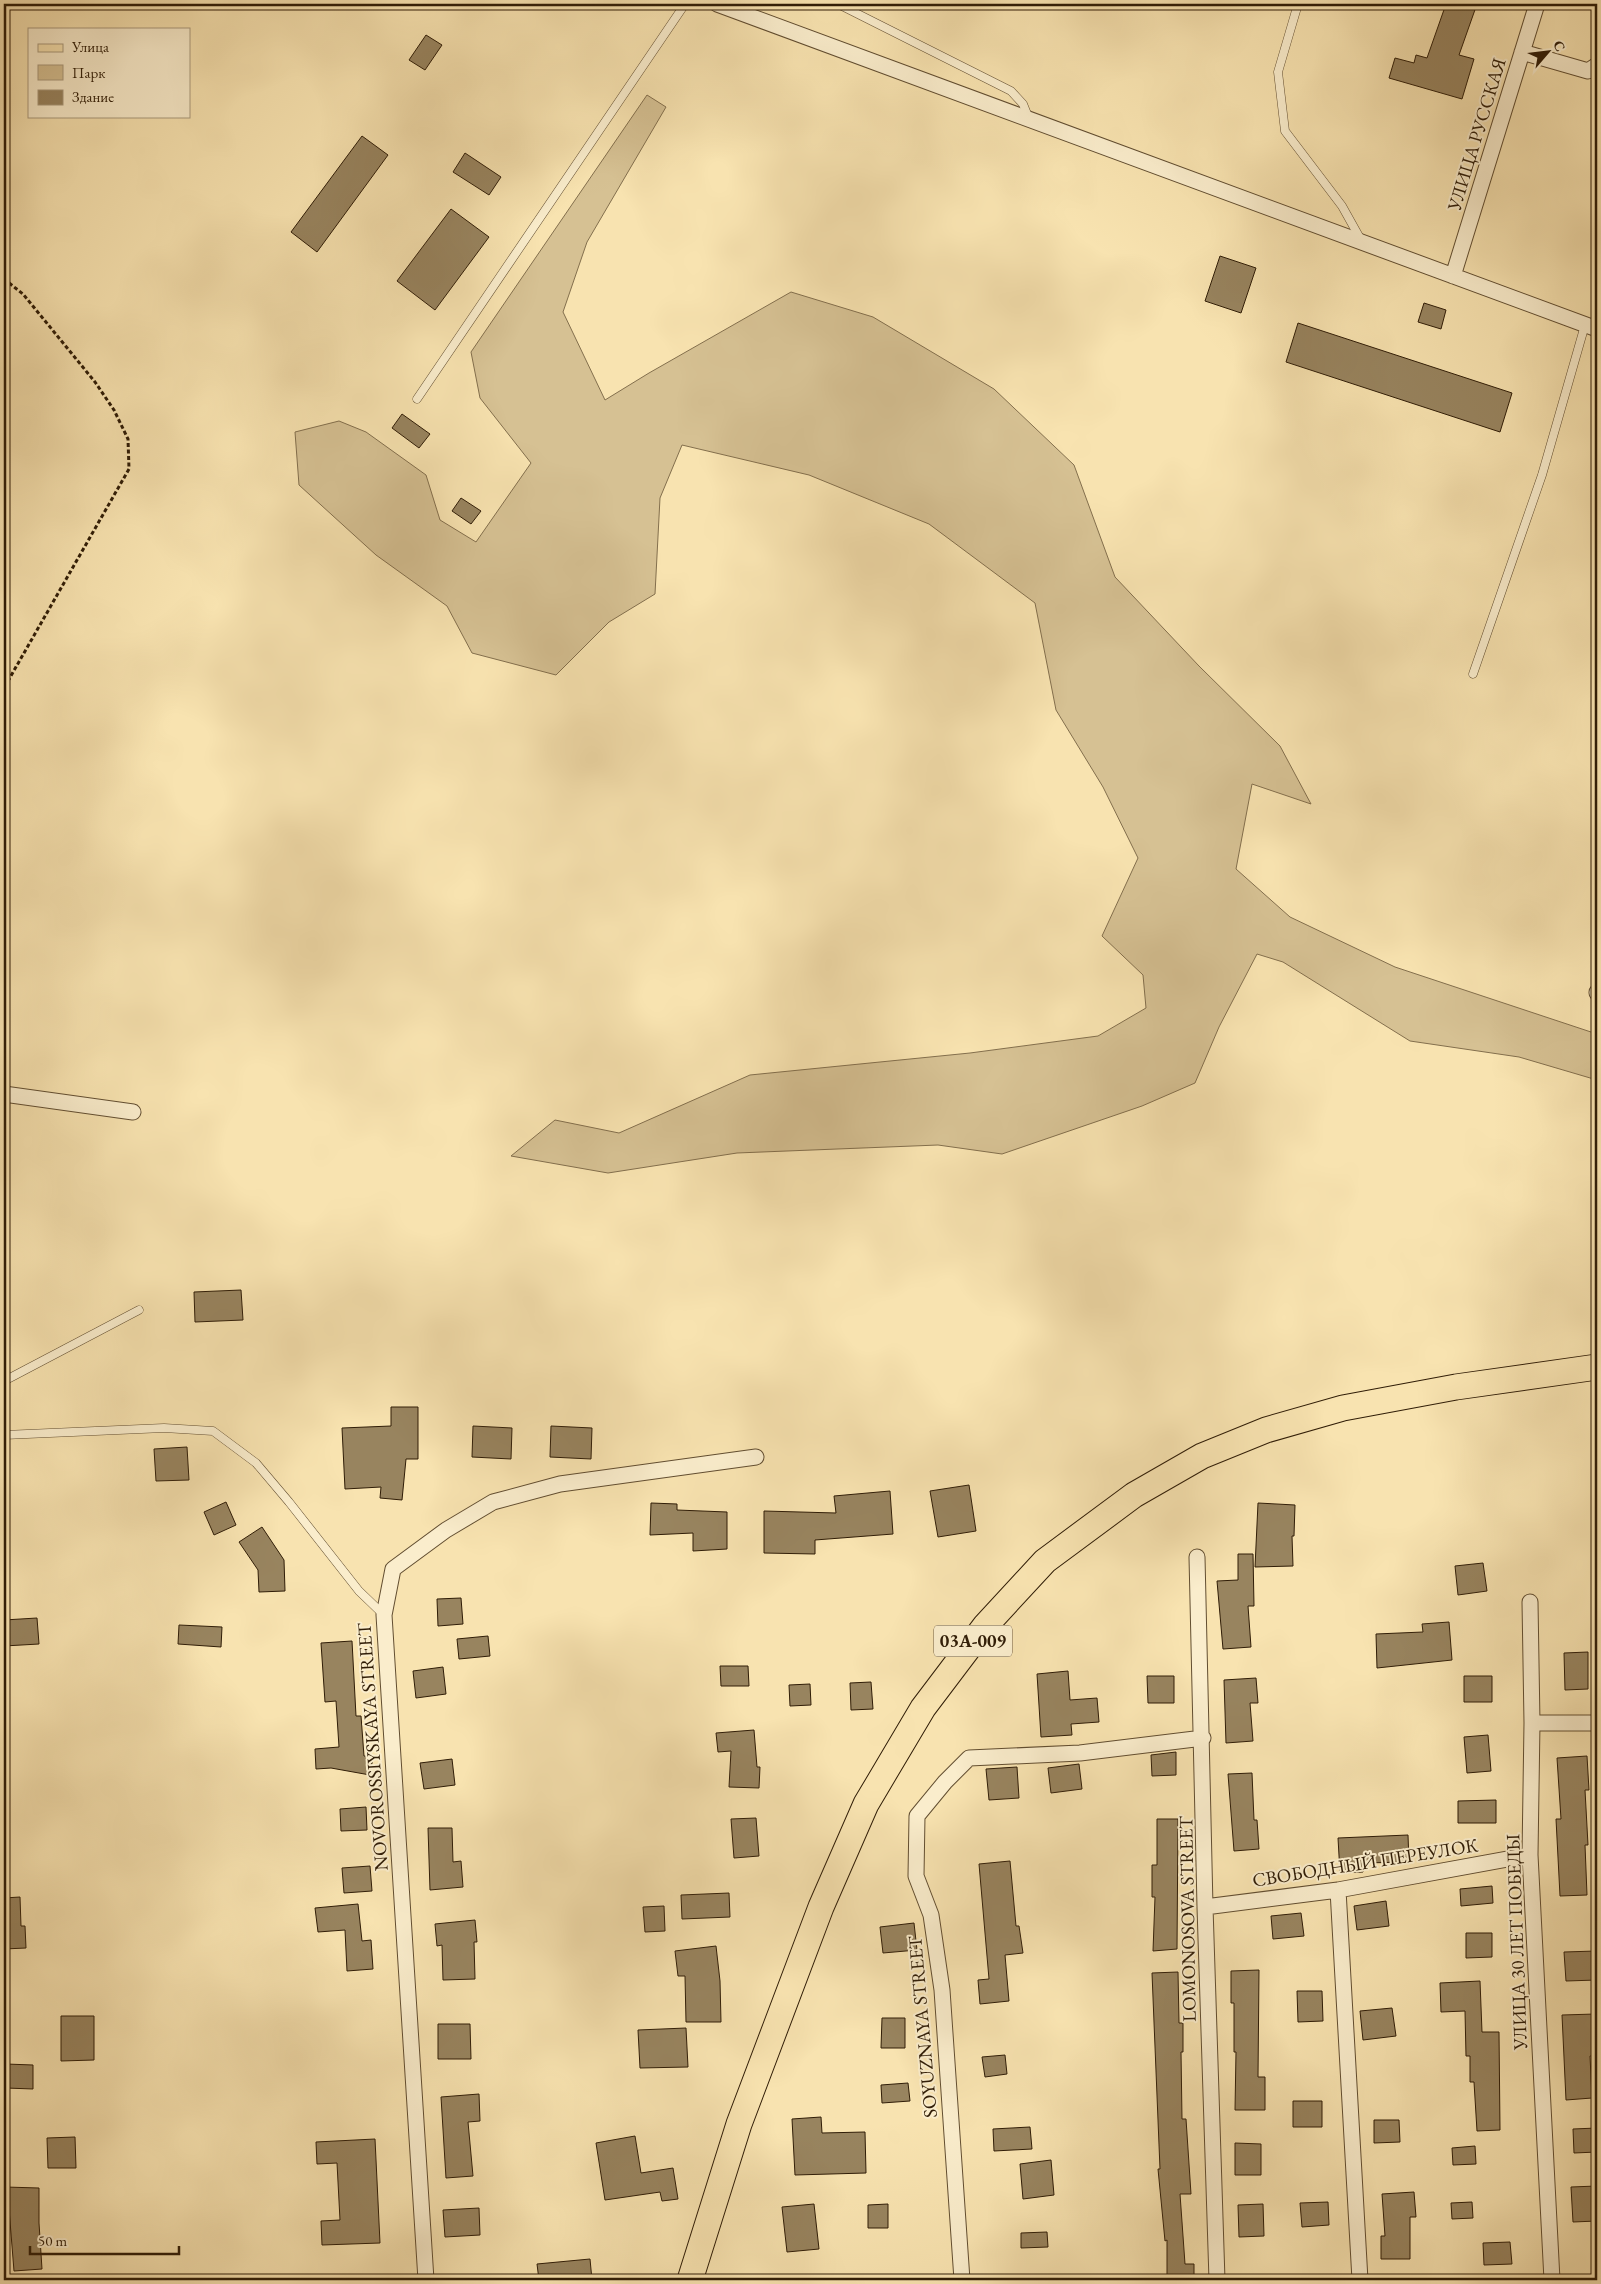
<svg xmlns="http://www.w3.org/2000/svg" width="1601" height="2284" viewBox="0 0 1601 2284" font-family="'EB Garamond',serif">
<style>
.green{fill:#d6c193;stroke:#836f4d}
.building{fill:#98845f;stroke:#301d07}
.lines{fill:none;stroke-linecap:round;stroke-linejoin:round}
.service-casing{stroke:#624e31;stroke-width:9}
.minor-casing{stroke:#624e31;stroke-width:17}
.primary-casing{stroke:#301d07;stroke-width:27}
.path{stroke:#301d07;stroke-width:3;stroke-dasharray:4 2.5;stroke-linecap:butt}
.service{stroke:#faedcc;stroke-width:8}
.minor{stroke:#faedcc;stroke-width:15}
.primary{stroke:#f8e3b0;stroke-width:25}
.labels{text-anchor:middle;stroke-width:4;stroke-linejoin:round;paint-order:stroke}
.shield{fill:#faedcc;stroke:#6d5b42;stroke-width:1}
.shield-label{font-size:18px;font-weight:bold;fill:#301d07}
.street-label{font-size:19px;fill:#301d07;stroke:#faedcc}
</style>
<rect width="100%" height="100%" fill="#f8e3b0"/>
<filter id="stains"><feTurbulence type="fractalNoise" baseFrequency=".004" numOctaves="4"/><feColorMatrix values="0 0 0 0 .2 0 0 0 0 .09 0 0 0 0 .02 0 0 0 .5 -.17"/></filter>
<radialGradient id="worn" r=".72"><stop offset=".6" stop-color="#630" stop-opacity="0"/><stop offset="1" stop-color="#630" stop-opacity=".3"/></radialGradient>
<path class="green" d="M647 95 666 107 587 242 563 312 605 400 649 373 791 292 873 317 994 389 1074 465 1115 577 1199 666 1280 746 1311 804 1252 784 1236 869 1290 917 1395 967 1597 1034V1080L1519 1057 1410 1041 1283 962 1257 954 1219 1027 1195 1083 1142 1106 1002 1154 938 1145 737 1153 608 1173 511 1156 555 1120 619 1133 750 1075 970 1053 1098 1036 1146 1008 1143 975 1102 936 1138 858 1103 787 1056 710 1035 603 929 524 809 475 682 445 660 498 655 594 609 622 556 675 472 653 447 606 376 555 299 485 295 432 339 421 366 432 426 475 440 520 476 542 531 463 480 398 471 352Z"/>
<path class="building" d="M1446 4H1477L1459 55 1474 59 1462 99 1389 78 1395 58 1414 63 1416 55 1427 58Z
M426 35 442 45 425 70 409 60Z
M362 136 388 155 317 252 291 232Z
M465 153 501 177 489 195 453 172Z
M451 209 489 237 435 310 397 281Z
M1220 256 1256 268 1241 313 1205 301Z
M1424 303 1446 310 1441 329 1418 322Z
M1298 323 1512 393 1500 432 1286 362Z
M402 414 430 434 419 448 392 428Z
M461 498 481 511 471 524 452 511Z
M241 1290 243 1320 195 1322 194 1292Z
M391 1407H418V1459H406L402 1500 380 1498 381 1487 345 1489 342 1428 391 1426Z
M473 1426 512 1428 511 1459 472 1457Z
M551 1426 592 1428 591 1459 550 1457Z
M187 1447 189 1480 156 1481 154 1449Z
M969 1485 976 1531 938 1537 930 1491Z
M890 1491 893 1534 815 1540V1554L764 1553V1511L836 1513 834 1496Z
M226 1502 236 1525 214 1535 204 1512Z
M651 1503 677 1504V1510L727 1512V1549L693 1551V1533L650 1535Z
M1258 1503 1295 1505 1294 1536H1292L1293 1566 1255 1567Z
M262 1527 284 1560 285 1591 259 1592 258 1570 239 1542Z
M1238 1554H1253L1254 1606H1248L1251 1647 1223 1649 1217 1581 1238 1580Z
M1483 1563 1487 1591 1458 1595 1455 1566Z
M461 1598 463 1624 438 1626 437 1599Z
M37 1618 39 1644 4 1646V1620Z
M1449 1622 1452 1660 1377 1668 1376 1634 1423 1632 1422 1624Z
M179 1625 222 1627 221 1647 178 1644Z
M488 1636 490 1656 459 1659 457 1639Z
M352 1641 356 1716H361L364 1756 373 1757 370 1775 331 1768 316 1769 315 1749 339 1747 336 1701 325 1702 321 1643Z
M1588 1652V1689L1565 1690 1564 1653Z
M720 1666H748L749 1686H721Z
M443 1667 446 1694 416 1698 413 1671Z
M1068 1671 1070 1700 1097 1698 1099 1722 1071 1724 1072 1735 1041 1737 1037 1674Z
M1147 1676H1174V1703H1148Z
M1464 1676H1492V1702H1464Z
M1256 1678 1258 1703H1250L1253 1741 1226 1743 1224 1680Z
M871 1682 873 1709 851 1710 850 1683Z
M810 1684 811 1705 790 1706 789 1685Z
M754 1730 757 1767H760L759 1788 729 1787 731 1751 718 1752 716 1733Z
M1488 1735 1491 1771 1467 1773 1464 1737Z
M1176 1752V1775L1152 1776 1151 1755Z
M1587 1756 1589 1790H1585L1588 1845H1585L1587 1895 1560 1896 1556 1819H1561L1557 1758Z
M452 1759 455 1785 424 1789 420 1763Z
M1079 1764 1082 1789 1051 1793 1048 1768Z
M1017 1767 1019 1798 989 1800 986 1769Z
M1252 1773 1254 1820H1257L1259 1849 1234 1851 1228 1774Z
M1496 1800V1823H1458V1801Z
M366 1807 367 1830 341 1831 340 1809Z
M756 1818 759 1856 734 1858 731 1819Z
M1157 1819H1178L1177 1949 1153 1951 1155 1897H1152V1865H1157Z
M428 1828H452L453 1862 461 1861 463 1887 430 1890Z
M1408 1835 1409 1862 1362 1863 1363 1872 1340 1873 1338 1838Z
M1010 1861 1016 1926H1019L1023 1953 1005 1955 1009 2001 980 2004 978 1980 989 1979 979 1864Z
M370 1866 372 1891 344 1893 342 1868Z
M1492 1886 1493 1903 1461 1906 1460 1889Z
M729 1893 730 1917 682 1919 681 1895Z
M20 1897 21 1926H25L26 1948 4 1949V1898Z
M1386 1901 1389 1926 1357 1930 1354 1906Z
M358 1904 362 1941 371 1940 373 1969 347 1971 345 1930 318 1932 315 1908Z
M664 1906 665 1931 645 1932 643 1907Z
M1301 1913 1304 1936 1273 1939 1271 1916Z
M475 1920 477 1942H474L475 1979 443 1980 442 1945 437 1946 435 1924Z
M914 1923 917 1950 883 1953 880 1927Z
M1466 1933H1492V1957L1466 1958Z
M716 1946 720 1981 721 2022H686L685 1976H678L675 1951Z
M1596 1951 1597 1980 1566 1981 1564 1952Z
M1259 1970 1258 2077H1265V2110H1235L1236 2052H1234V2003H1231V1971Z
M1178 1972 1179 2023H1183V2052H1181L1182 2119H1186L1191 2194H1180L1185 2264H1194V2280H1167V2240L1165 2241 1158 2169H1160L1152 1973Z
M1480 1981 1482 2032H1499L1500 2130 1477 2131 1474 2082H1470V2056H1466L1465 2011 1441 2012 1440 1983Z
M1297 1991H1322L1323 2021 1298 2022Z
M1392 2008 1396 2036 1363 2040 1360 2011Z
M1595 2014 1597 2056H1590L1592 2098 1566 2100 1562 2015Z
M61 2016H94V2060L61 2061Z
M882 2018H905V2048H881Z
M438 2024H470L471 2059H438Z
M686 2028 688 2067 640 2068 638 2030Z
M1005 2055 1007 2074 985 2077 982 2057Z
M6 2064 33 2065V2089L6 2088Z
M908 2083 910 2101 882 2103 881 2085Z
M479 2094 480 2121 468 2122 473 2176 446 2178 441 2097Z
M1293 2101H1322V2127H1293Z
M821 2117 822 2133 865 2132 866 2173 795 2175 792 2119Z
M1374 2120H1399L1400 2142 1374 2143Z
M1030 2127 1032 2149 994 2151 993 2129Z
M1597 2128V2152L1574 2153 1573 2129Z
M635 2136 641 2173 673 2168 678 2199 662 2201 660 2192 605 2200 596 2143Z
M75 2137 76 2168H48L47 2138Z
M375 2139 380 2243 322 2245 321 2221 340 2220 337 2163 317 2164 316 2142Z
M1235 2143 1261 2144V2175H1235Z
M1475 2146 1476 2164 1453 2165 1452 2148Z
M1051 2160 1054 2195 1023 2199 1020 2164Z
M1597 2186V2221L1573 2222 1571 2187Z
M5 2187 39 2188V2223L42 2269 14 2271 9 2209H5Z
M1414 2192 1416 2217H1410V2259H1381V2236H1385L1382 2194Z
M1328 2202 1329 2225 1302 2227 1300 2203Z
M1472 2202 1473 2218 1452 2219 1451 2203Z
M814 2204 819 2249 787 2252 782 2207Z
M888 2204V2228H868V2205Z
M1263 2204 1264 2236 1239 2237 1238 2205Z
M479 2208 480 2235 445 2237 443 2210Z
M1047 2232 1048 2247 1021 2248V2233Z
M1510 2242 1512 2264 1484 2265 1483 2243Z
M590 2259 592 2280H539L537 2264Z"/>
<g class="lines">
<g class="service-casing">
<path id="service" d="M838 4 1011 91 1023 104 1029 119
M1298 4 1278 72 1285 131 1342 206 1361 240
M417 399 685 4
M1473 674 1542 475 1585 325
M4 1381 139 1310
M4 1435 164 1428 213 1431 256 1463 289 1502 359 1591 384 1615"/>
</g>
<g class="minor-casing">
<path id="minor" d="M717 4 1597 329
M1522 52 1588 71 1597 65
M1453 276 1537 4
M1597 993V992
M4 1094 133 1112
M1197 1557 1205 1907 1217 2280
M1530 1602 1532 1723 1530 1855 1552 2280
M1532 1723H1597
M1338 1890 1360 2280
M1205 1907 1338 1890 1530 1855
M426 2280 384 1615 393 1569 446 1530 493 1502 560 1484 756 1457
M962 2280 942 1990 931 1915 916 1876 917 1816 945 1782 969 1758 1080 1753 1203 1738"/>
</g>
<g class="primary-casing">
<path id="primary" d="M690 2280 739 2124 821 1907 866 1804 923 1708 985 1626 1045 1561 1134 1495 1202 1456 1266 1430 1343 1408 1456 1387 1597 1367"/>
</g>
<path class="path" d="M4 279 23 294 95 382 114 410 128 439 129 469 4 688"/>
<use href="#service" class="service"/>
<use href="#minor" class="minor"/>
<use href="#primary" class="primary"/>
</g>
<g class="labels">
<rect class="shield" x="934" y="1625.5" width="78" height="31" rx="4"/>
<g class="shield-label">
<text x="973" y="1647">03А-009</text>
</g>
<g class="street-label">
<text transform="translate(1476 134) rotate(-73)" y="7">УЛИЦА РУССКАЯ</text>
<text transform="translate(372 1747) rotate(-94)" y="7">NOVOROSSIYSKAYA STREET</text>
<text transform="translate(1365 1862) rotate(-9)" y="7">СВОБОДНЫЙ ПЕРЕУЛОК</text>
<text transform="translate(1187 1919) rotate(-91)" y="7">LOMONOSOVA STREET</text>
<text transform="translate(1516 1942) rotate(-92)" y="7">УЛИЦА 30 ЛЕТ ПОБЕДЫ</text>
<text transform="translate(922 2027) rotate(-95)" y="7">SOYUZNAYA STREET</text>
</g>
</g>
<rect width="1601" height="2284" fill="none" stroke="#f8e3b0" stroke-width="20"/>
<rect x="5" y="5" width="1591" height="2274" fill="none" stroke="#301d07" stroke-width="2.5"/>
<rect x="10" y="10" width="1581" height="2264" fill="none" stroke="#301d07"/>
<rect x="28" y="28" width="162" height="90" fill="#faedcc" stroke="#a99a7d"/>
<rect x="38" y="44" width="25" height="8" fill="#f8e3b0" stroke="#a99a7d"/>
<text x="72" y="52" font-size="15" fill="#301d07">Улица</text>
<rect x="38" y="65" width="25" height="15" fill="#d6c193" stroke="#a99a7d"/>
<text x="72" y="78" font-size="15" fill="#301d07">Парк</text>
<rect x="38" y="90" width="25" height="15" fill="#98845f" stroke="#a99a7d"/>
<text x="72" y="102" font-size="15" fill="#301d07">Здание</text>
<g transform="translate(1548 52) rotate(62)" stroke="#faedcc" stroke-width="4" paint-order="stroke">
<path d="M0-4L9 19L0 12L-9 19Z" fill="#301d07"/>
<text y="-8" font-size="14" font-weight="bold" text-anchor="middle" fill="#301d07">С</text>
</g>
<path d="M30 2246v8h149v-8" fill="none" stroke="#301d07" stroke-width="2.5"/>
<text x="38" y="2246" font-size="15" fill="#301d07" stroke="#faedcc" stroke-width="4" paint-order="stroke">50 m</text>
<rect width="100%" height="100%" filter="url(#stains)"/>
<rect width="100%" height="100%" fill="url(#worn)"/>
</svg>
